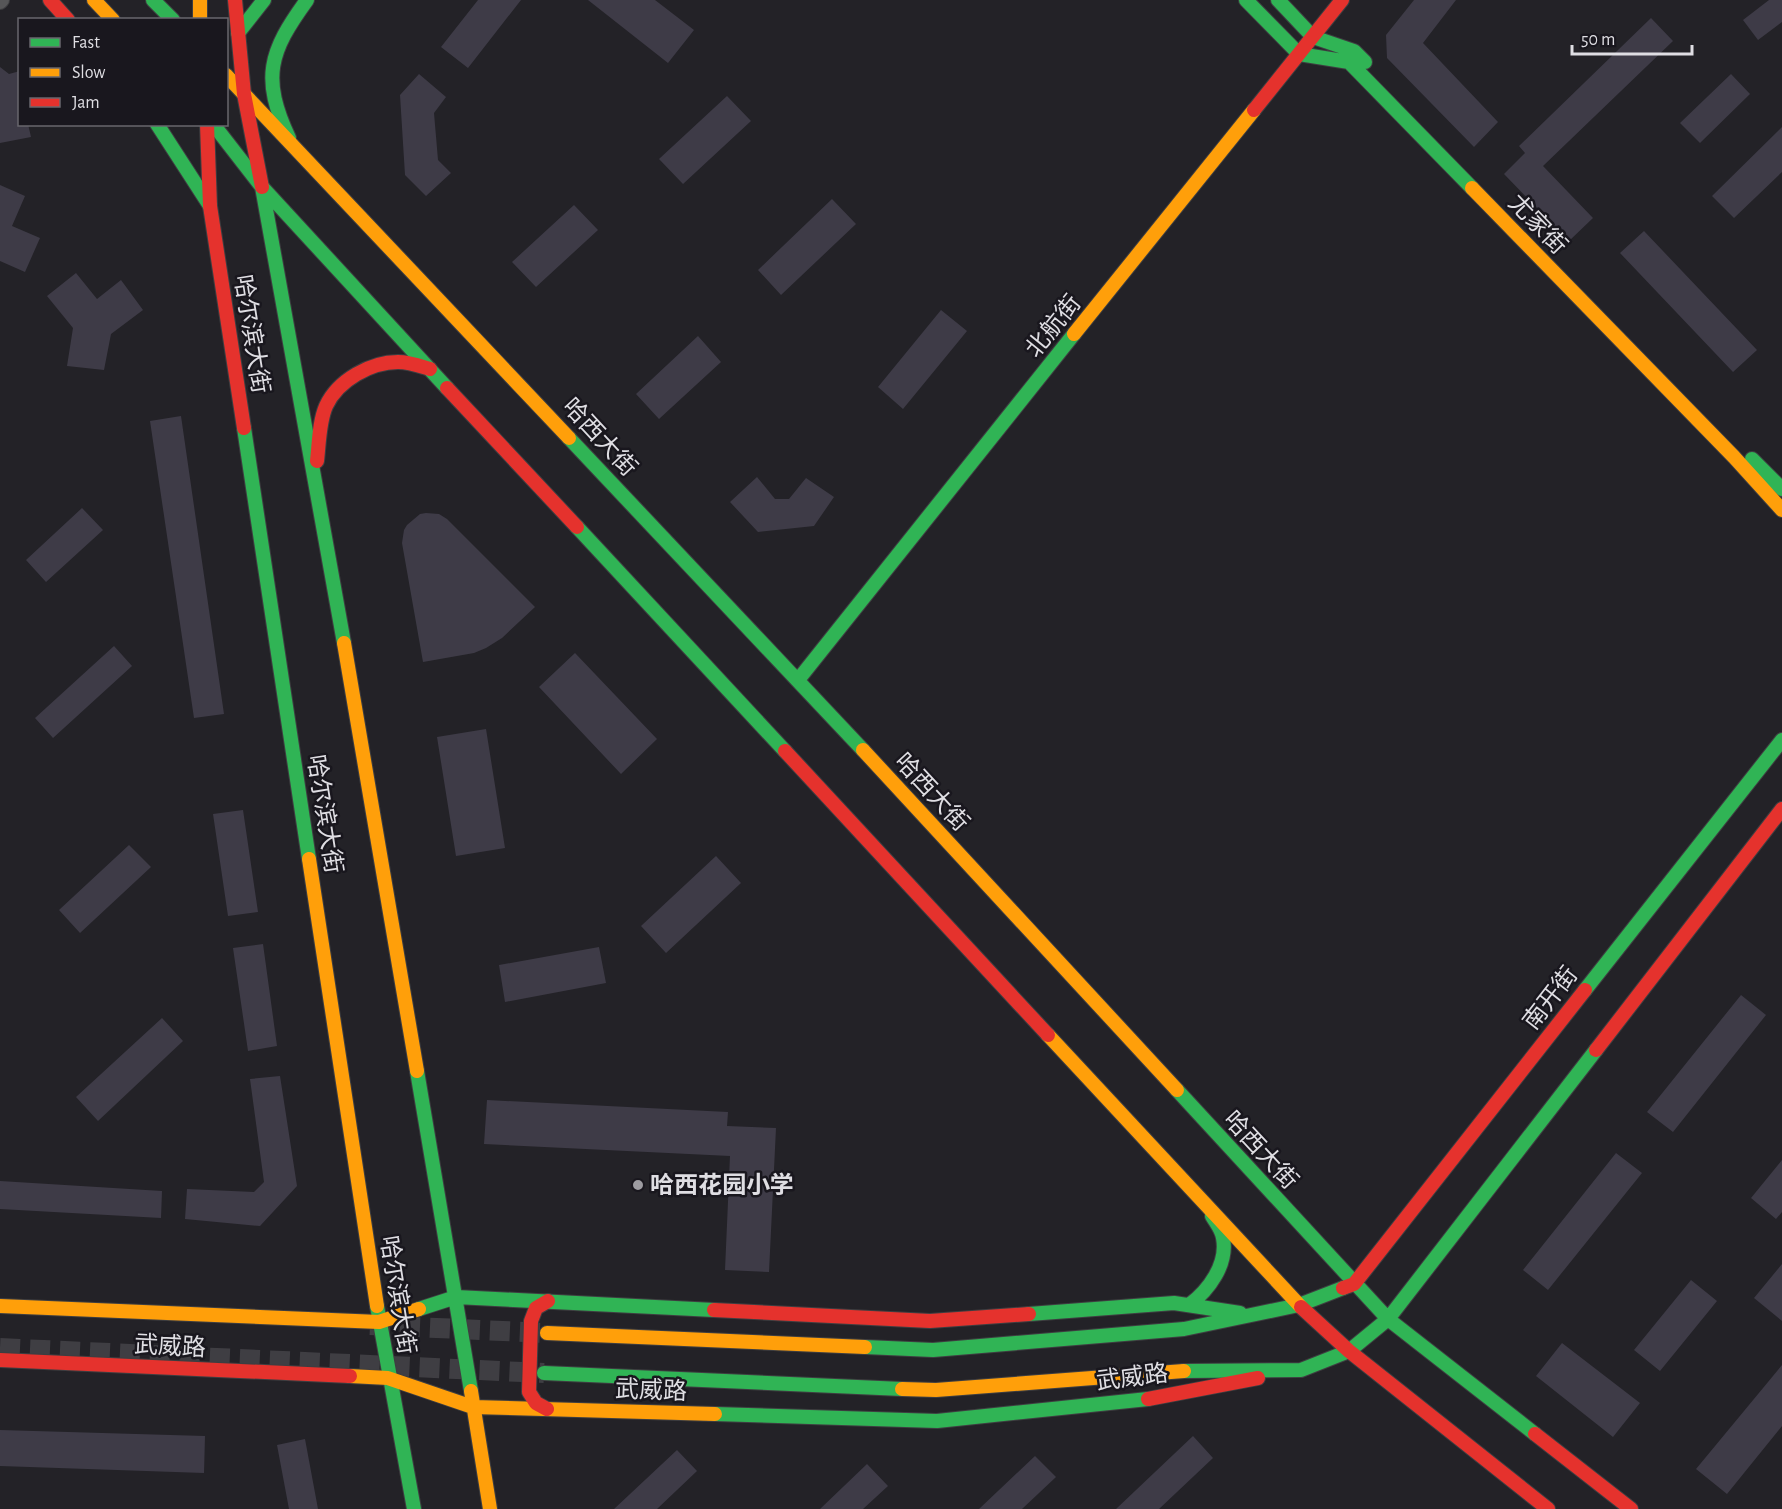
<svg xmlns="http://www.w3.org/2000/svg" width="1782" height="1509" viewBox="0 0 1782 1509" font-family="'Alegreya Sans','Noto Sans SC',sans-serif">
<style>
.building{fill:#3e3b47}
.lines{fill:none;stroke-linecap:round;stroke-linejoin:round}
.secondary-tunnel{stroke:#3f3e43;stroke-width:20;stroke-dasharray:20 10;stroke-linecap:butt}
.street-casing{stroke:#3e3e41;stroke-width:16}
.fast-casing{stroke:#3e3e41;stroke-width:16}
.slow-casing{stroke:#3e3e41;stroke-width:16}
.jam-casing{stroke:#3e3e41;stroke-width:16}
.street{stroke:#565658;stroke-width:14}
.fast{stroke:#30b455;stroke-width:14}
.slow{stroke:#ff9f0a;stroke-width:14}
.jam{stroke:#e5322d;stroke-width:14}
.poi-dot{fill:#9d9ca1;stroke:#19171e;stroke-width:2}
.labels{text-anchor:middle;stroke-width:5;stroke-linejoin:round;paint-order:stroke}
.street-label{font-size:24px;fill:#dfdee3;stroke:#19171e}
.poi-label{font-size:24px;font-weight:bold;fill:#dfdee3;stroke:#19171e;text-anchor:start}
</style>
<rect width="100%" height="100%" fill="#232227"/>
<path class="building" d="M478 0H521L468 68 441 47Z
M588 0H655L694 30 668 63Z
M1414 0H1456L1423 43 1498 122 1474 147 1387 58 1386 35Z
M1769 0H1782V22L1758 40 1743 20Z
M1651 18 1673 41 1543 166 1593 218 1569 241 1504 174 1525 153 1519 146Z
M0 67 9 74 20 71V124H28L31 137 0 143Z
M419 74 446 97 434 113 438 160 451 173 426 196 405 175 400 95Z
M1731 74 1750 94 1700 143 1680 123Z
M727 96 751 121 683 184 659 159Z
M1782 127V172L1734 218 1712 196Z
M0 185 25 196 12 226 40 238 25 272 0 261Z
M832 199 856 224 781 295 758 270Z
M574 205 598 230 536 287 512 262Z
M1644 231 1757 350 1733 372 1620 253Z
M76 273 97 299 121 280 143 310 111 334 104 370 67 366 73 328 47 296Z
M941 310 967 331 903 409 878 387Z
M698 336 721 362 659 419 636 394Z
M181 416 224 714 194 718 150 421Z
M757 477 775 499H789L806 478 834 497 814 526 758 532 730 502Z
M82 508 103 530 46 582 26 560Z
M426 513 439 514 447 519 535 607 502 638 486 648 474 653 423 662 402 543 404 530 407 525 420 514Z
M114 646 132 666 53 738 35 718Z
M575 653 657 739 621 774 539 687Z
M486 729 505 848 456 856 437 737Z
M243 810 258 912 228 916 213 814Z
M129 845 151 867 80 933 59 910Z
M716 856 741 883 666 953 641 926Z
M263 944 277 1046 248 1051 233 948Z
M599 947 606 983 505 1002 499 965Z
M1741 995 1766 1015 1673 1132 1647 1112Z
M162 1018 183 1041 98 1121 76 1097Z
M280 1076 297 1186 260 1226 185 1219 187 1189 254 1192 264 1182 250 1079Z
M487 1100 728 1112 727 1126 776 1128 769 1272 725 1270 730 1156 484 1144Z
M1616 1153 1642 1173 1548 1290 1523 1270Z
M1782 1160V1212L1776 1219 1751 1198Z
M0 1181 162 1191 161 1218 0 1209Z
M1782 1264V1321L1754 1298Z
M1691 1280 1717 1301 1660 1371 1634 1350Z
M1562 1343 1640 1403 1613 1437 1536 1376Z
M1782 1365V1426L1727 1494 1696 1469Z
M0 1430 205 1436 204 1473 0 1466Z
M1193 1436 1213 1458 1159 1509H1116Z
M305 1439 318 1509H289L277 1445Z
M677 1450 697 1471 657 1509H614Z
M1035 1456 1056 1477 1022 1509H979Z
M867 1464 888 1486 863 1509H820Z"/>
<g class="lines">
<path class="secondary-tunnel" d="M370 1325 547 1333
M0 1348 544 1373"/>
<g class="street-casing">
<path id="street" d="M0 2 2 0"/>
</g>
<g class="fast-casing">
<path id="fast" d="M153 0 173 20
M1246 0 1299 54 1349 62 1472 188
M1278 0 1313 37 1354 51 1365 62
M238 33 264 0
M157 124 210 206
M213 124 262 187 447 388
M289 138C261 78 269 52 307 0
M262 187 344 643
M244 428 309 859
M569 438 863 750
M1752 459 1782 489
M577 527 785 751
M798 680 1074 334
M1585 990 1782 740
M417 1071 471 1391
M1177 1090 1388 1319 1535 1434
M1189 1305C1209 1290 1228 1264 1223 1238 1222 1230 1216 1223 1212 1216
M377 1306 414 1509
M419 1309 456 1297 714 1310
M1029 1314 1174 1303 1240 1313
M865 1347 933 1350 1184 1329 1299 1305 1343 1288
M1184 1371 1301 1370 1349 1351 1388 1319 1596 1050
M544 1373 902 1389
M715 1414 937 1421 1148 1399"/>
</g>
<g class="slow-casing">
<path id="slow" d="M94 0 113 20
M200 0V20
M226 75 569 438
M1472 188 1734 457 1782 510
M1074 334 1254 110
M344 643 417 1071
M863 750 1177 1090
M309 859 377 1306
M1048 1035 1301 1307
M0 1306 379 1322 419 1309
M547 1333 865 1347
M350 1376 388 1378 473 1407 715 1414
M902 1389 936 1390 1184 1371
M471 1391 490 1509"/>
</g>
<g class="jam-casing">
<path id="jam" d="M50 0 68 20
M235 0 244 94 262 187
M1254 110 1342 0
M207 124 210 206 244 428
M447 388 577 527
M317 461C319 444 319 422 326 406 338 380 371 362 398 362 409 362 420 366 430 369
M785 751 1048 1035
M1596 1050 1782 809
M1343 1288 1354 1284 1585 990
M1301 1307 1349 1351 1548 1509
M714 1310 930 1321 1029 1314
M0 1360 350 1376
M1148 1399 1258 1378
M547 1409 536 1403 529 1392 531 1321 536 1308 548 1301
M1535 1434 1631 1509"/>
</g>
<use href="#street" class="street"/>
<use href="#fast" class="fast"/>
<use href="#slow" class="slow"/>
<use href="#jam" class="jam"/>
</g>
<circle class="poi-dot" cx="638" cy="1185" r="6"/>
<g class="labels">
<g class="street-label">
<text transform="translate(1538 224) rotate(46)" y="8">尤家街</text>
<text transform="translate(1053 326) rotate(-51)" y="8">北航街</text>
<text transform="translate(252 334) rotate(81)" y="8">哈尔滨大街</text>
<text transform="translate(600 437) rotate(47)" y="8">哈西大街</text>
<text transform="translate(932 792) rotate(47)" y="8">哈西大街</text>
<text transform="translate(325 814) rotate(81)" y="8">哈尔滨大街</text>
<text transform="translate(1550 998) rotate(-52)" y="8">南开街</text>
<text transform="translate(1261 1150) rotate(47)" y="8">哈西大街</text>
<text transform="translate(398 1295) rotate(81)" y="8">哈尔滨大街</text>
<text transform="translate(170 1346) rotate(3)" y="8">武威路</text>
<text transform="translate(1132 1377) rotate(-7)" y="8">武威路</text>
<text transform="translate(651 1390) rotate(2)" y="8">武威路</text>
</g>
<g class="poi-label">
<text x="650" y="1193">哈西花园小学</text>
</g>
</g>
<rect x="18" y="18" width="210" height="108" fill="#19171e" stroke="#68676d" stroke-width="1.5"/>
<rect x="30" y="38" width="30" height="9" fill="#30b455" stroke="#68676d" stroke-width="1.5"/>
<text x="72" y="48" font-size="18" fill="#dfdee3">Fast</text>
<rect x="30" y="68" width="30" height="9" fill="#ff9f0a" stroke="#68676d" stroke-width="1.5"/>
<text x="72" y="78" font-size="18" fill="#dfdee3">Slow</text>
<rect x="30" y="98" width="30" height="9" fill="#e5322d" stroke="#68676d" stroke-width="1.5"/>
<text x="72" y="108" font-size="18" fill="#dfdee3">Jam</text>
<path d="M1572 45v9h120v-9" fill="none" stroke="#dfdee3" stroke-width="3"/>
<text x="1581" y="45" font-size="18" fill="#dfdee3" stroke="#19171e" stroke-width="4.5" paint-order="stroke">50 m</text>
</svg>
